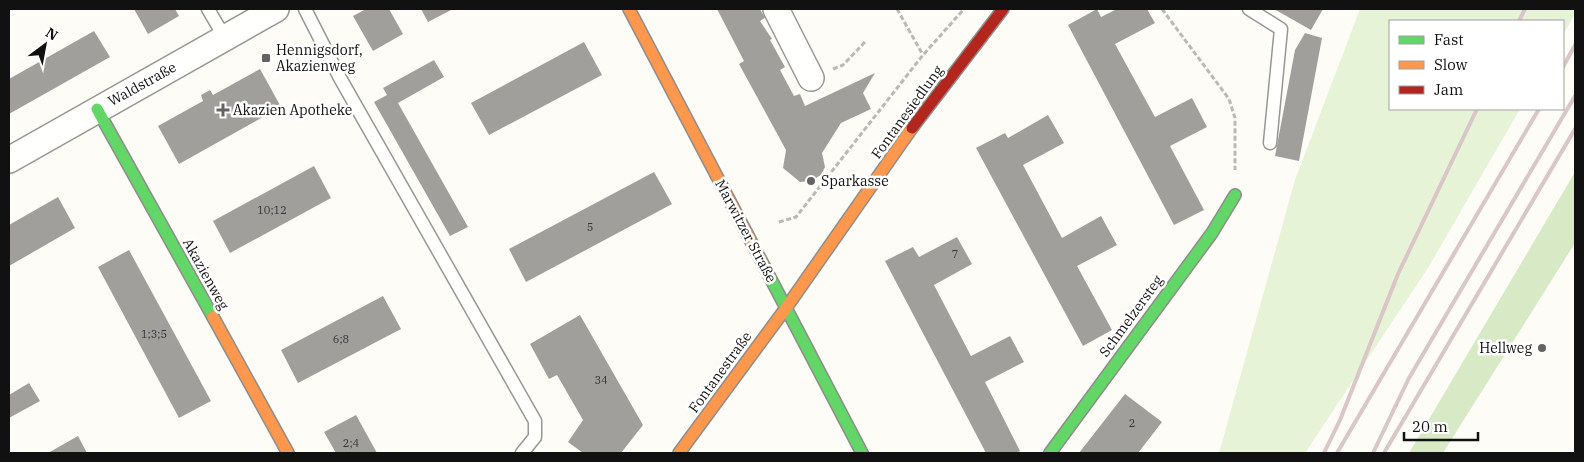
<svg xmlns="http://www.w3.org/2000/svg" width="1584" height="462" viewBox="0 0 1584 462" font-family="'IBM Plex Serif',serif">
<style>
.green{fill:#e7f3d7}
.forest{fill:#d8eac5}
.building{fill:#a19f9c}
.lines{fill:none;stroke-linecap:round;stroke-linejoin:round}
.lane-casing{stroke:#979795;stroke-width:15}
.street-casing{stroke:#979795;stroke-width:28}
.fast-casing{stroke:#8e8d8b;stroke-width:14}
.slow-casing{stroke:#8e8d8b;stroke-width:14}
.jam-casing{stroke:#8e8d8b;stroke-width:14}
.path{stroke:#b9b9b8;stroke-width:3;stroke-dasharray:5 2.5;stroke-linecap:butt}
.lane{stroke:#fffffe;stroke-width:12}
.street{stroke:#fffffe;stroke-width:25}
.fast{stroke:#63d668;stroke-width:11}
.slow{stroke:#ff974d;stroke-width:11}
.jam{stroke:#b3261e;stroke-width:11}
.rail{stroke:#d9c6c7;stroke-width:4}
.poi-dot{fill:#646362;stroke:#fff;stroke-width:2}
.labels{text-anchor:middle;stroke-width:5;stroke-linejoin:round;paint-order:stroke}
.number-label{font-size:11px;fill:#353434}
.poi-label{font-size:14px;fill:#111;stroke:#fff;text-anchor:start}
.street-label{font-size:14px;fill:#111;stroke:#fff}
</style>
<rect width="100%" height="100%" fill="#fdfcf7"/>
<path class="green" d="M1360 9H1575V14L1563 35V21H1390V109H1520L1428 268 1305 453H1219L1295 180Z"/>
<path class="forest" d="M1575 172V243L1443 453H1409Z"/>
<path class="building" d="M134 9H175L179 16 148 34Z
M366 9H389L403 34 373 51 353 16Z
M421 9H453L428 22Z
M717 9H760L765 18 760 21 772 39 770 40 785 67 780 70 794 96 800 94 805 106 875 73 863 93 871 109 841 123 822 153 825 167 821 175 811 181 800 182 783 168 786 150 739 64 744 61Z
M1097 9 1101 17 1117 9H1147L1155 23 1115 44 1155 117 1192 98 1207 127 1170 146 1204 210 1174 225 1068 25Z
M1274 9H1323L1311 30Z
M94 31 110 57 9 114V79Z
M1305 33 1322 38 1299 161 1275 156 1295 50Z
M584 42 602 75 489 135 471 103Z
M434 60 444 77 398 103 468 227 450 236 374 102 387 95 383 88Z
M260 69 281 107 179 164 158 126 203 101 201 95 210 90 213 95Z
M1048 115 1064 143 1023 165 1062 238 1101 216 1117 245 1077 266 1112 330 1083 346 976 148 1005 133 1008 138Z
M314 166 331 198 230 253 213 221Z
M654 172 672 204 526 282 509 249Z
M58 197 75 228 9 266V225Z
M957 237 972 264 934 285 971 356 1010 336 1024 362 985 382 1020 451 1016 453H986L885 261 913 247 919 257Z
M129 250 211 401 179 418 98 267Z
M383 296 401 329 298 383 281 350Z
M580 315 643 425 621 453H583L568 442 583 420 557 375 549 379 530 344Z
M29 383 40 401 9 418V395Z
M1125 394 1162 422 1138 453H1079Z
M356 415 377 453H336L324 432Z
M78 436 87 453H48Z"/>
<g class="lines">
<g class="lane-casing">
<path id="lane" d="M208 9 225 38
M305 9 340 78 535 421V437L522 453
M1249 9 1281 29 1270 143"/>
</g>
<g class="street-casing">
<path id="street" d="M776 9 811 78
M9 160 276 9"/>
</g>
<g class="fast-casing">
<path id="fast" d="M97 109 213 317
M764 266 862 453
M1050 453 1212 233 1235 195"/>
</g>
<g class="slow-casing">
<path id="slow" d="M629 9 764 266
M213 317 288 453
M679 453 786 308 912 128"/>
</g>
<g class="jam-casing">
<path id="jam" d="M912 128 1003 9"/>
</g>
<path class="path" d="M897 9 923 55
M1162 9 1229 99 1235 118V170
M833 69 843 65 865 42
M779 222 796 217 923 55 964 9"/>
<use href="#lane" class="lane"/>
<use href="#street" class="street"/>
<use href="#fast" class="fast"/>
<use href="#slow" class="slow"/>
<use href="#jam" class="jam"/>
<path class="rail" d="M1519 21 1525 9
M1563 67 1575 45
M1324 453 1340 420 1398 274 1477 109
M1337 453 1539 109
M1373 453 1409 378 1575 96
M1384 453 1575 129"/>
</g>
<g class="poi-dot">
<rect x="261" y="53" width="10" height="10" rx="2.5"/>
<path d="M220.5 102.5h5v5h5v5h-5v5h-5v-5h-5v-5h5z"/>
<circle cx="811" cy="181" r="5"/>
<circle cx="1542" cy="348" r="5"/>
</g>
<g class="labels">
<g class="number-label">
<text x="272" y="214">10;12</text>
<text x="590" y="231">5</text>
<text x="955" y="258">7</text>
<text x="154" y="338">1;3;5</text>
<text x="341" y="343">6;8</text>
<text x="601" y="384">34</text>
<text x="1132" y="427">2</text>
<text x="351" y="447">2;4</text>
</g>
<g class="poi-label">
<text x="276" y="55">Hennigsdorf,<tspan x="276" dy="16">Akazienweg</tspan></text>
<text x="233" y="115">Akazien Apotheke</text>
<text x="821" y="186">Sparkasse</text>
<text x="1532" y="353" text-anchor="end">Hellweg</text>
</g>
<g class="street-label">
<text transform="translate(142 84) rotate(-29)" y="5">Waldstraße</text>
<text transform="translate(907 112) rotate(-54)" y="5">Fontanesiedlung</text>
<text transform="translate(746 231) rotate(62)" y="5">Marwitzer Straße</text>
<text transform="translate(206 274) rotate(61)" y="5">Akazienweg</text>
<text transform="translate(1131 316) rotate(-54)" y="5">Schmelzersteg</text>
<text transform="translate(720 372) rotate(-54)" y="5">Fontanestraße</text>
</g>
</g>
<rect width="1584" height="462" fill="none" stroke="#111111" stroke-width="20"/>
<rect x="1389" y="20" width="175" height="90" fill="#ffffff" stroke="#a0a0a0"/>
<rect x="1399" y="36" width="25" height="8" fill="#63d668" stroke="#a0a0a0"/>
<text x="1434" y="45" font-size="15" fill="#111111">Fast</text>
<rect x="1399" y="61" width="25" height="8" fill="#ff974d" stroke="#a0a0a0"/>
<text x="1434" y="70" font-size="15" fill="#111111">Slow</text>
<rect x="1399" y="86" width="25" height="8" fill="#b3261e" stroke="#a0a0a0"/>
<text x="1434" y="95" font-size="15" fill="#111111">Jam</text>
<g transform="translate(45 45) rotate(32)" stroke="#ffffff" stroke-width="4" paint-order="stroke">
<path d="M0-4L9 19L0 12L-9 19Z" fill="#111111"/>
<text y="-8" font-size="14" font-weight="bold" text-anchor="middle" fill="#111111">N</text>
</g>
<path d="M1404 432v8h74v-8" fill="none" stroke="#111111" stroke-width="2.5"/>
<text x="1412" y="432" font-size="15" fill="#111111" stroke="#ffffff" stroke-width="4" paint-order="stroke">20 m</text>
</svg>
